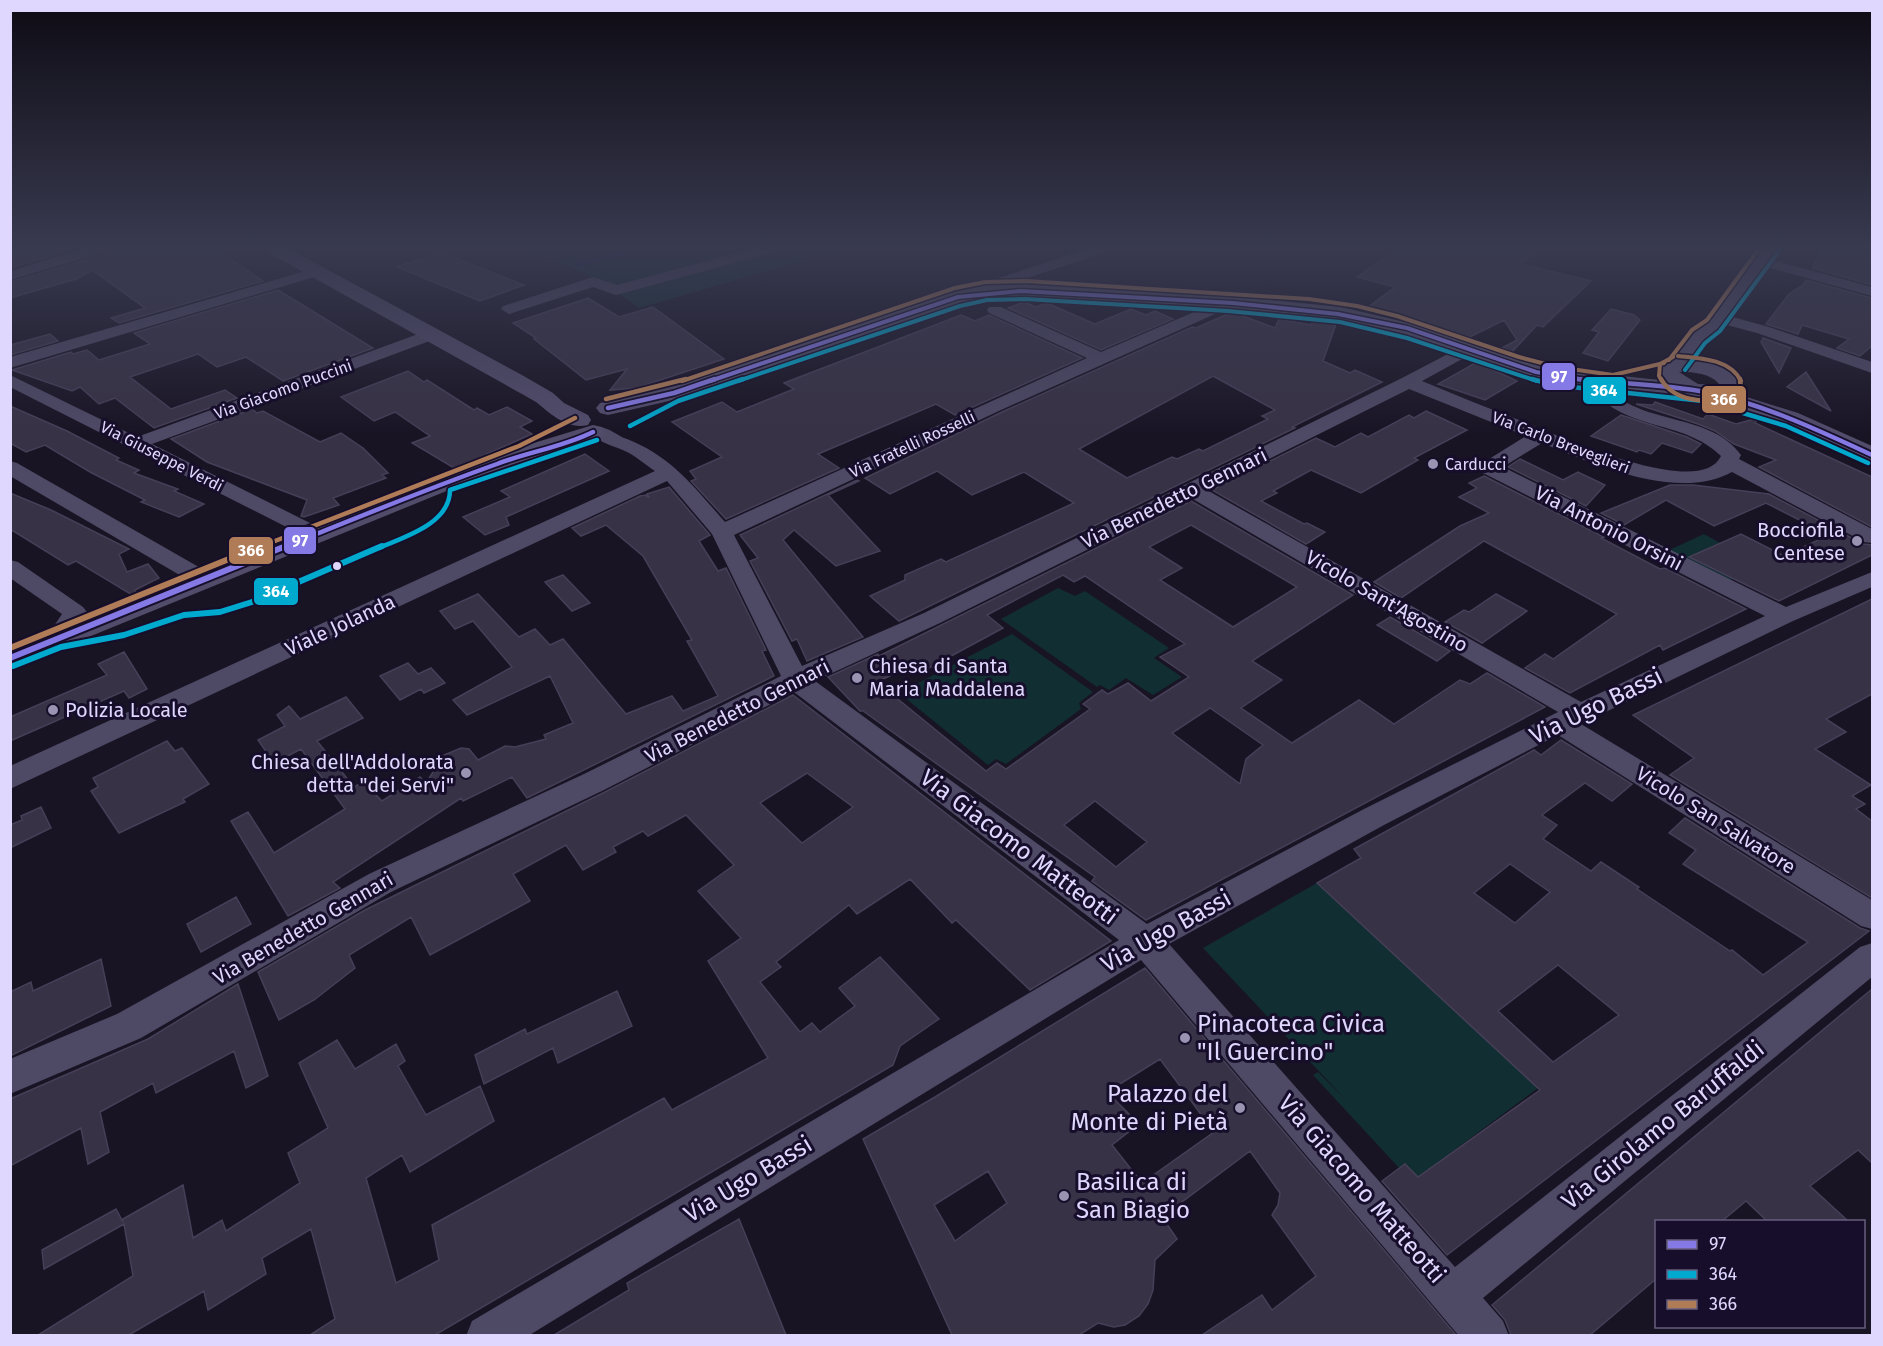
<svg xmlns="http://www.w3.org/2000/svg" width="1883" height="1346" viewBox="0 0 1883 1346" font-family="'Fira Sans',sans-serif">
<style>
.green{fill:#112e33}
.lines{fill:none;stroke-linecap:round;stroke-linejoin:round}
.stream{stroke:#071748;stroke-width:4.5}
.building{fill:#383246;stroke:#463f58;stroke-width:1.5;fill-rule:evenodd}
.street{fill:#4e4965;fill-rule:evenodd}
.secondary{fill:#524c6b;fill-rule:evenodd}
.bus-1-far2-casing{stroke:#160e2a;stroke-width:7}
.bus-1-far1-casing{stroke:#160e2a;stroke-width:8}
.bus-1-casing{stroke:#160e2a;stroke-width:10}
.bus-2-far2-casing{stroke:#160e2a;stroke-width:7}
.bus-2-far1-casing{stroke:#160e2a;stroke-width:8}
.bus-2-casing{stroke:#160e2a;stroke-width:10}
.bus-3-far2-casing{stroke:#160e2a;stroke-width:7}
.bus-3-far1-casing{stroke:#160e2a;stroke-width:8}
.bus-3-casing{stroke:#160e2a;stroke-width:10}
.bus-1-far2{stroke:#8579e5;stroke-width:4}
.bus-1-far1{stroke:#8579e5;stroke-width:4.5}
.bus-1{stroke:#8579e5;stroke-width:6}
.bus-2-far2{stroke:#00a9ce;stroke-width:4}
.bus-2-far1{stroke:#00a9ce;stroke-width:4.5}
.bus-2{stroke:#00a9ce;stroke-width:6}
.bus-3-far2{stroke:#b07c57;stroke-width:4}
.bus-3-far1{stroke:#b07c57;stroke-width:4.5}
.bus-3{stroke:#b07c57;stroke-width:6}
.poi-dot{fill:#9a93b2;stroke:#160e2a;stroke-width:2}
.bus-dot{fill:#e0d7ff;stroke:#160e2a;stroke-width:2}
.labels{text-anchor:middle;stroke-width:6;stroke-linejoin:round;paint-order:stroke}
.far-street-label{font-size:16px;fill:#e0d7ff;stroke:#160e2a}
.far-poi-label{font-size:16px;fill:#e0d7ff;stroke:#160e2a;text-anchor:start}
.street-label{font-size:20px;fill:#e0d7ff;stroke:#160e2a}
.poi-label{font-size:20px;fill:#e0d7ff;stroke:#160e2a;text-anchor:end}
.near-street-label{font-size:24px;fill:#e0d7ff;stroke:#160e2a}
.near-poi-label{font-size:24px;fill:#e0d7ff;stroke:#160e2a;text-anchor:start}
.line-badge{stroke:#160e2a;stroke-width:2}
.badge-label{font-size:16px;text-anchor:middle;font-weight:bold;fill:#fff}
</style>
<rect width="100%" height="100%" fill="#191424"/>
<path class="green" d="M515 246H746L753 250 619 287Z
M785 246H854L639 308 618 293Z
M1704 534 1742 555 1737 557 1715 545 1697 554 1737 577 1724 583 1665 552Z
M1058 588 1075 596 1085 591 1169 648 1154 658 1182 677 1153 695 1126 678 1109 690 1100 685 1097 687 1001 619Z
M1012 634 1093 692 1079 703 1081 709 1006 764 996 759 988 765 899 693Z
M1317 883 1538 1088 1418 1177 1406 1164 1400 1169 1313 1075 1318 1072 1347 1101 1203 948Z"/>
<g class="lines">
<path class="stream" d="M576 265 645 246"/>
</g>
<path class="building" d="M10 246H84L10 268Z
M118 246H211L263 281 119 323 111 318 145 308 92 270 76 279 10 298V282L115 251Z
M1401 246H1542L1521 264 1591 281 1543 327 1537 325 1510 354 1498 350 1517 340 1504 320 1470 337 1367 308 1395 287 1357 277Z
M1824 246H1872V285L1812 268Z
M440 252 524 285 480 301 397 267Z
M1806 280 1872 298V346L1860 356 1837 348 1849 339 1802 325 1798 334 1766 324 1789 294 1803 285Z
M278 290 373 348 283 381 246 357 217 367 198 354 130 377 171 409 225 390 237 398 154 428 115 398 99 404 80 387 72 391 12 370 71 352 73 354 87 350 99 360 150 344 134 333Z
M588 298 619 317 653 307 724 359 636 388 610 390 627 369 586 380 534 339 536 338 513 323Z
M1024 302 1036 307 1047 303 1095 324 1131 309 1146 315 1155 311 1173 319 1101 350 1008 308Z
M1611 309 1634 315 1640 320 1608 361 1583 353 1599 332 1592 330Z
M1232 312 1275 328 1279 319 1311 325 1313 320 1336 324 1323 361 1350 373 1355 370 1382 382 1292 427 1295 428 899 621 870 596 905 580V575L941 559 946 562 1074 503 1024 472 972 495 937 471 890 494 865 478 1002 412 1192 327 1196 328ZM1213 376 1275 410 1262 416 1268 419 1203 451 1199 449 1177 459 1172 457 1127 478 1079 449Z
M961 315 975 321 989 315 1082 358 955 415 936 404 818 454 839 468 726 519 691 481 696 479 690 471 722 457 672 422 722 402 737 412 794 389 784 383Z
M50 334 58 341 10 355V345Z
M1763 338 1791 348 1779 373 1761 342Z
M1477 362 1517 381 1485 400 1438 384Z
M408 371 424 382 427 380 474 410 477 408 489 415 507 407 532 421 520 427 532 434 487 454 489 455 454 468 412 443 430 436 395 412 374 421 341 397Z
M1806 372 1831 411 1787 387Z
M1655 402 1703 419 1708 414 1736 424 1758 418 1755 423 1872 477V527L1759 467 1776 460 1734 444 1715 431 1698 424 1636 404 1653 405Z
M10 406 67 431 119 458 116 460 139 470 134 473 178 489 174 491 204 504 179 517 141 502 145 500 90 472 45 445 26 452 10 443Z
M252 409 257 413 263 411 320 442 341 433 363 448 388 473 382 475 386 478 333 498 339 505 304 517 301 516 307 500 207 462 171 439Z
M1426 411 1467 430 1414 458 1418 460 1361 493 1311 470 1273 491 1277 493 1261 501 1304 524 1307 523 1325 532 1306 544 1212 490 1316 438 1335 447 1361 433 1368 437 1409 415 1414 418Z
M1621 415 1687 437 1701 444 1692 453 1662 443 1651 454 1639 450 1637 452 1591 436Z
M585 454 609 471 506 517 509 525 485 535 463 517 510 497 501 491Z
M1520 459 1563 480 1578 472 1605 485 1586 506 1508 467Z
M1484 476 1604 537 1601 538 1660 569 1665 568 1746 609 1663 650 1660 645 1570 693 1525 668 1545 654 1553 659 1617 614 1484 541 1401 598 1374 582 1460 526 1489 513 1459 497 1477 488 1469 483Z
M857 480 859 481 828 495 880 551 836 566 794 530 783 540 863 637 807 661 797 639 792 641 750 561 758 558 740 535Z
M1670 485H1693L1769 494 1863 544 1872 545V555L1779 601 1689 557 1741 534 1784 556 1829 535 1766 503 1714 526 1666 500 1624 525 1601 513Z
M669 487 710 535 699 541 718 571 726 568 766 650 762 651 774 676 527 798 512 777 463 801 461 798 333 882 340 888 288 916 231 821 248 812 274 853 345 809 301 749 274 763 258 740 285 726 277 715 289 706 300 719 346 697 363 718 317 741 354 787 363 782 382 801 420 777 426 783 444 755 461 748 469 749 478 760 505 746 515 747 546 739 544 735 573 723 550 676 467 715 453 700 512 667 473 621 455 629 440 611 478 594 519 637 535 629 550 645 563 639 626 714 672 696 683 711 718 696 687 641 692 640 643 556 606 525 581 536 572 528 640 496 646 495 647 497H649L647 494Z
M10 493 51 510 129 549 119 554 127 572 148 564 159 578 135 590 136 593 132 595 76 561 68 565 10 529Z
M1191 501 1353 595 1252 661 1282 680 1241 708 1292 743 1359 700 1394 724 1460 680 1470 684 1487 673 1545 707 1146 920 1092 881 1095 877 863 711H860L828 677 878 654 879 656ZM1191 525 1297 587 1233 627 1160 580 1182 568 1149 547ZM1063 575 1074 582 1085 576 1185 644 1160 657 1189 677 1151 701 1128 683 1108 694 1102 690 1083 704 1090 709 1006 769 997 763 986 771 877 682 919 662 927 669 1003 628 987 615ZM1210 708 1263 745 1246 759 1240 784 1172 733ZM1095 801 1147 842 1116 867 1064 825Z
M563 575 590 603 572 611 545 582Z
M1496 594 1527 611 1482 643 1445 622 1464 610 1469 612Z
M1872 599V694L1826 719 1846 732 1815 749 1871 785 1852 796 1865 804 1856 809 1872 821V898L1670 775 1694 758 1633 715Z
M1390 617 1450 651 1437 661 1377 625Z
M124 652 147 689 129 698 124 691 10 741V717L107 675 98 664Z
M408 663 418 674 431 668 445 683 424 693 421 689 400 700 380 676Z
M793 695 1111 941 1030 990 956 920 952 923 910 879 857 914 849 905 776 962 781 967 760 982 800 1032 812 1023 820 1032 855 1006 839 988 880 957 939 1019 900 1046 893 1065 435 1335H310L335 1319 311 1229 262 1258 266 1274 208 1310 204 1291 129 1335H38L133 1276 124 1224 44 1269 42 1250 116 1209 123 1222V1219L183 1185 193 1238 222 1220 226 1231 300 1183 288 1153 328 1128 299 1063 337 1040 355 1069 396 1044 405 1061 398 1066 426 1115 480 1086 494 1121 410 1172 402 1155 366 1178 396 1283 439 1260 432 1225 664 1098 672 1110 768 1058 708 961 741 938 698 891 734 865 686 815 648 836 643 831 613 847 616 852 583 870 566 845 513 874 530 901 430 955 411 917 349 955 355 968 314 1000 279 1020 258 972 365 910 605 792ZM807 773 853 807 802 843 760 803Z
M1561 740 1632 784 1612 801 1585 783 1542 815 1557 825 1543 839 1591 871 1601 862 1639 887 1637 889 1730 951 1732 950 1763 975 1808 942 1683 864 1696 850 1669 833 1685 818 1860 928 1869 931 1447 1255 1382 1181 1405 1164 1418 1177 1540 1090 1317 883 1361 858 1354 849 1534 750 1541 755ZM1510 864 1550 892 1515 923 1474 893ZM1558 965 1619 1015 1553 1062 1498 1011Z
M167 741 175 751 182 748 209 784 183 799 185 802 119 833 91 791 98 787 93 778Z
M41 807 51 828 10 848V825L22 820 21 816Z
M236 897 251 924 201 952 187 924Z
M101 959 111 1006 10 1056V992L31 982 33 991Z
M1145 968 1456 1335H1202L1262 1295 1272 1310 1316 1276 1272 1215 1278 1205 1280 1193 1250 1151 1162 1217 1177 1239 1155 1260 1153 1290 1148 1304 1139 1316 1125 1325 1114 1327 1098 1323 1079 1335H952L863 1139 935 1097ZM1160 1059 1214 1132 1142 1183 1112 1145 1139 1124 1107 1092ZM988 1171 1007 1203 955 1241 934 1205Z
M238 984 268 1076 246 1088 234 1051 156 1093 153 1083 100 1112 109 1152 88 1164 81 1128 10 1166V1099L148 1039Z
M1872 989V1163L1858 1150 1810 1186 1848 1221H1767L1746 1201 1722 1221H1656V1279L1590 1335H1511L1505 1320 1492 1305Z
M617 991 632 1026 558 1063 553 1048 484 1084 475 1055 525 1029 527 1034Z
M739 1219 786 1335H554L629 1290 627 1283Z"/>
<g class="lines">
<path class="street" d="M93 246H116L114 249 10 280V271Z
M763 246H787L785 249 616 295 593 287 509 314 501 309 503 306 593 277 617 285Z
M1095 246H1117L1115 249 997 288 991 294 986 296 978 291 987 282Z
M1761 257 1872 287V296L1756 264 1754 261 1756 258Z
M316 268 323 272 321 275 10 368V357Z
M1229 297 1235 299 1237 302 1235 305 1001 410 734 535 802 666 924 613 1402 378 1467 344 1473 345 1475 349 1473 353 1422 381C1456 395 1490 409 1524 422 1557 435 1700 501 1721 456 1681 417 1622 434 1586 382L1589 378H1601C1605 383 1609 389 1613 393 1649 425 1712 414 1741 455L1739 459 1872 529V543L1864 542 1732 472C1678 502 1594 464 1542 443L1503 467 1786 607 1872 572V587L1793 621 1581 724 1872 900V929L1861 926 1558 735 1384 825 1169 944 1455 1267 1860 947 1872 943V977L1483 1298 1503 1321 1509 1336H1459L1141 960 528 1336H466L472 1321 1119 940 794 692 604 790 391 892 141 1038 10 1094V1059L117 1014 369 874 584 774 781 676 712 534 667 481 10 789V766L655 471C646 465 637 457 627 452 616 446 599 444 590 432L593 428C607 424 615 435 627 439 671 456 695 488 725 522L1087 358 989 313 987 310 989 307H1001L1101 352ZM1409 389 1526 436 1481 464 1478 468 1481 472 1765 616 1581 702 1207 490ZM1191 498 1558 712 1364 809 1147 924 815 681 940 623Z
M1718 313 1769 327 1872 362V373L1757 333 1712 321 1710 318 1712 315Z
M429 330 435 331 437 335 435 339 152 444 322 529 325 534 322 539 314 541 10 387V375L137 437Z
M10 461 17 463 211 574 214 579 211 584 203 586 195 584 10 476Z
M10 560 18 562 83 607 87 612 67 644 58 646 49 644 46 638 62 614 10 578Z"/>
<path class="secondary" d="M261 246H284L522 375 553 393 564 403 588 415 591 420 588 425C567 430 551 414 536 402 526 396 516 391 506 385L264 250Z
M1762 246H1781L1720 330 1707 341 1692 359C1713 362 1735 365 1745 387L1737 394 1798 413 1872 446V463L1780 423 1705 399 1555 383 1508 371 1403 334 1341 319 1229 308 1025 296 986 297 963 302 682 398 608 415 600 413 596 408 600 403 668 387 951 293 986 285 1025 284 1229 296 1341 307 1417 325 1524 361 1555 369 1660 380 1657 376V369L1660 364 1669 360 1691 331 1706 322ZM1679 372C1693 372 1711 373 1720 385L1698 384Z
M593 425 602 427 605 432 602 437 590 443 532 459 444 492 10 669V646L426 480 514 449Z"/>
<g class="bus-1-far2-casing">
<path id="bus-1-far2" d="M710 381 958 297 1021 291 1233 303 1338 314 1407 328 1536 372 1591 381"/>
</g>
<g class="bus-1-far1-casing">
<path id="bus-1-far1" d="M1577 379C1619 384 1663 384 1705 392 1763 404 1818 430 1872 455
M608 408 674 393 715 379
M282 548C353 519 424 490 497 464 528 452 563 447 593 432"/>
</g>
<g class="bus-1-casing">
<path id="bus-1" d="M10 658 286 546"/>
</g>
<g class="bus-2-far2-casing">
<path id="bus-2-far2" d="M1685 370 1705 343 1720 331 1779 251
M738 381 960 306 987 300 1025 299 1228 311 1340 322 1407 338 1537 381"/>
</g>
<g class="bus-2-far1-casing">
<path id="bus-2-far1" d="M1532 379 1553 385 1703 401 1786 426 1868 463
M630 426 678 401 743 379
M379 548C404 537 450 524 450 490L597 440"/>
</g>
<g class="bus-2-casing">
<path id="bus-2" d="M13 666 61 647 124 635 184 615 220 612 252 602 382 546"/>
</g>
<g class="bus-3-far2-casing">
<path id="bus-3-far2" d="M1678 356C1700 358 1730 359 1741 381
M1669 360 1692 330 1707 320 1761 246
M682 381 955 288 985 282 1026 281 1309 299 1357 306 1397 316 1519 357 1557 367 1613 375 1664 363
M1662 381 1659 376 1660 364 1673 357"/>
</g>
<g class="bus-3-far1-casing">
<path id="bus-3-far1" d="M1661 379C1676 405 1718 405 1741 392L1740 379
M606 399 686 379
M257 548 519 446 575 418"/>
</g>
<g class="bus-3-casing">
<path id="bus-3" d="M10 648 261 546"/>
</g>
<use href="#bus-1-far2" class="bus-1-far2"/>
<use href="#bus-1-far1" class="bus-1-far1"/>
<use href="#bus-1" class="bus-1"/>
<use href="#bus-2-far2" class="bus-2-far2"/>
<use href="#bus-2-far1" class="bus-2-far1"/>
<use href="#bus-2" class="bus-2"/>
<use href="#bus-3-far2" class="bus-3-far2"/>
<use href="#bus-3-far1" class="bus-3-far1"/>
<use href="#bus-3" class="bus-3"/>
</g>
<linearGradient id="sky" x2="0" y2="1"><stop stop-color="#0e0b14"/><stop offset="0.57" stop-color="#383a50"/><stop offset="1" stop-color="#383a50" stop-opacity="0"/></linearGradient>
<rect width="1883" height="435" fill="url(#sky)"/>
<g class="poi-dot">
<circle cx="1433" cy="464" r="6"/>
<circle cx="1857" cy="541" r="6"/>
<circle cx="857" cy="678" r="6"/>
<circle cx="53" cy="710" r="6"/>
<circle cx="466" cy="773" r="6"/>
<circle cx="1185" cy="1038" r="6"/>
<circle cx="1240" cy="1108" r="6"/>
<circle cx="1064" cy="1196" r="6"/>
</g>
<circle class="bus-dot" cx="337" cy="566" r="5"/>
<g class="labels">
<g class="far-street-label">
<text transform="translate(283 389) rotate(-20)" y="6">Via Giacomo Puccini</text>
<text transform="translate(1561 442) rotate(21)" y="6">Via Carlo Breveglieri</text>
<text transform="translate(912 444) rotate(-25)" y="6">Via Fratelli Rosselli</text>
<text transform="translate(162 456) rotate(27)" y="6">Via Giuseppe Verdi</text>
</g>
<g class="far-poi-label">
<text x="1445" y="470">Carducci</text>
</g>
<g class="street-label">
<text transform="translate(1174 498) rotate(-26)" y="7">Via Benedetto Gennari</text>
<text transform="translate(1609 528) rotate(27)" y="7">Via Antonio Orsini</text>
<text transform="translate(1387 601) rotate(30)" y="7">Vicolo Sant'Agostino</text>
<text transform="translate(340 625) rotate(-25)" y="7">Viale Jolanda</text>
<text transform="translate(737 711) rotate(-27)" y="7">Via Benedetto Gennari</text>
<text transform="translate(1716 820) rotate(32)" y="7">Vicolo San Salvatore</text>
<text transform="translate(303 928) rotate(-30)" y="7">Via Benedetto Gennari</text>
</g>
<g class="poi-label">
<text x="1845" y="537">Bocciofila<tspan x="1845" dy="23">Centese</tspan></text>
<text x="869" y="673" text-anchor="start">Chiesa di Santa<tspan x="869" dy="23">Maria Maddalena</tspan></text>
<text x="65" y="717" text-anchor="start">Polizia Locale</text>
<text x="454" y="769">Chiesa dell'Addolorata<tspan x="454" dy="23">detta "dei Servi"</tspan></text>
</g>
<g class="near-street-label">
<text transform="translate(1596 706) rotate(-26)" y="8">Via Ugo Bassi</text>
<text transform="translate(1019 847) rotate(37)" y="8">Via Giacomo Matteotti</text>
<text transform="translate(1166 931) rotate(-29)" y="8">Via Ugo Bassi</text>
<text transform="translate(1663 1125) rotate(-39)" y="8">Via Girolamo Baruffaldi</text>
<text transform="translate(748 1179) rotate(-31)" y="8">Via Ugo Bassi</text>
<text transform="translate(1362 1189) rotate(49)" y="8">Via Giacomo Matteotti</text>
</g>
<g class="near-poi-label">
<text x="1197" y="1032">Pinacoteca Civica<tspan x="1197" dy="28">"Il Guercino"</tspan></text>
<text x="1228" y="1102" text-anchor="end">Palazzo del<tspan x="1228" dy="28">Monte di Pietà</tspan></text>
<text x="1076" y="1190">Basilica di<tspan x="1076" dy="28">San Biagio</tspan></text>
</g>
</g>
<g class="line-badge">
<rect x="1541" y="362" width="35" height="29" rx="6" fill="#8579e5"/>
<rect x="1582" y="376" width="45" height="29" rx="6" fill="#00a9ce"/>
<rect x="1701" y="385" width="46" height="29" rx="6" fill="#b07c57"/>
<rect x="283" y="526" width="34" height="29" rx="6" fill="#8579e5"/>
<rect x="228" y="536" width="46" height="29" rx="6" fill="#b07c57"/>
<rect x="253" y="577" width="46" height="29" rx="6" fill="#00a9ce"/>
</g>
<g class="badge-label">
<text x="1559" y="382">97</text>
<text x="1604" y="396">364</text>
<text x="1724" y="405">366</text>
<text x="300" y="546">97</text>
<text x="251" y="556">366</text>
<text x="276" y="597">364</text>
</g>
<rect width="1883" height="1346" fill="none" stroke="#e0d7ff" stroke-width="24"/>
<rect x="1655" y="1220" width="210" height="108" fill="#160e2a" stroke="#675e7f" stroke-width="1.5"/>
<rect x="1667" y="1240" width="30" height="9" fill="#8579e5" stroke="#675e7f" stroke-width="1.5"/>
<text x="1709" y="1250" font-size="18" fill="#e0d7ff">97</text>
<rect x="1667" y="1270" width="30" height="9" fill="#00a9ce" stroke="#675e7f" stroke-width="1.5"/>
<text x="1709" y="1280" font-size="18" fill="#e0d7ff">364</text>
<rect x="1667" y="1300" width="30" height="9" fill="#b07c57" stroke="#675e7f" stroke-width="1.5"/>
<text x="1709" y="1310" font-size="18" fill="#e0d7ff">366</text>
</svg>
